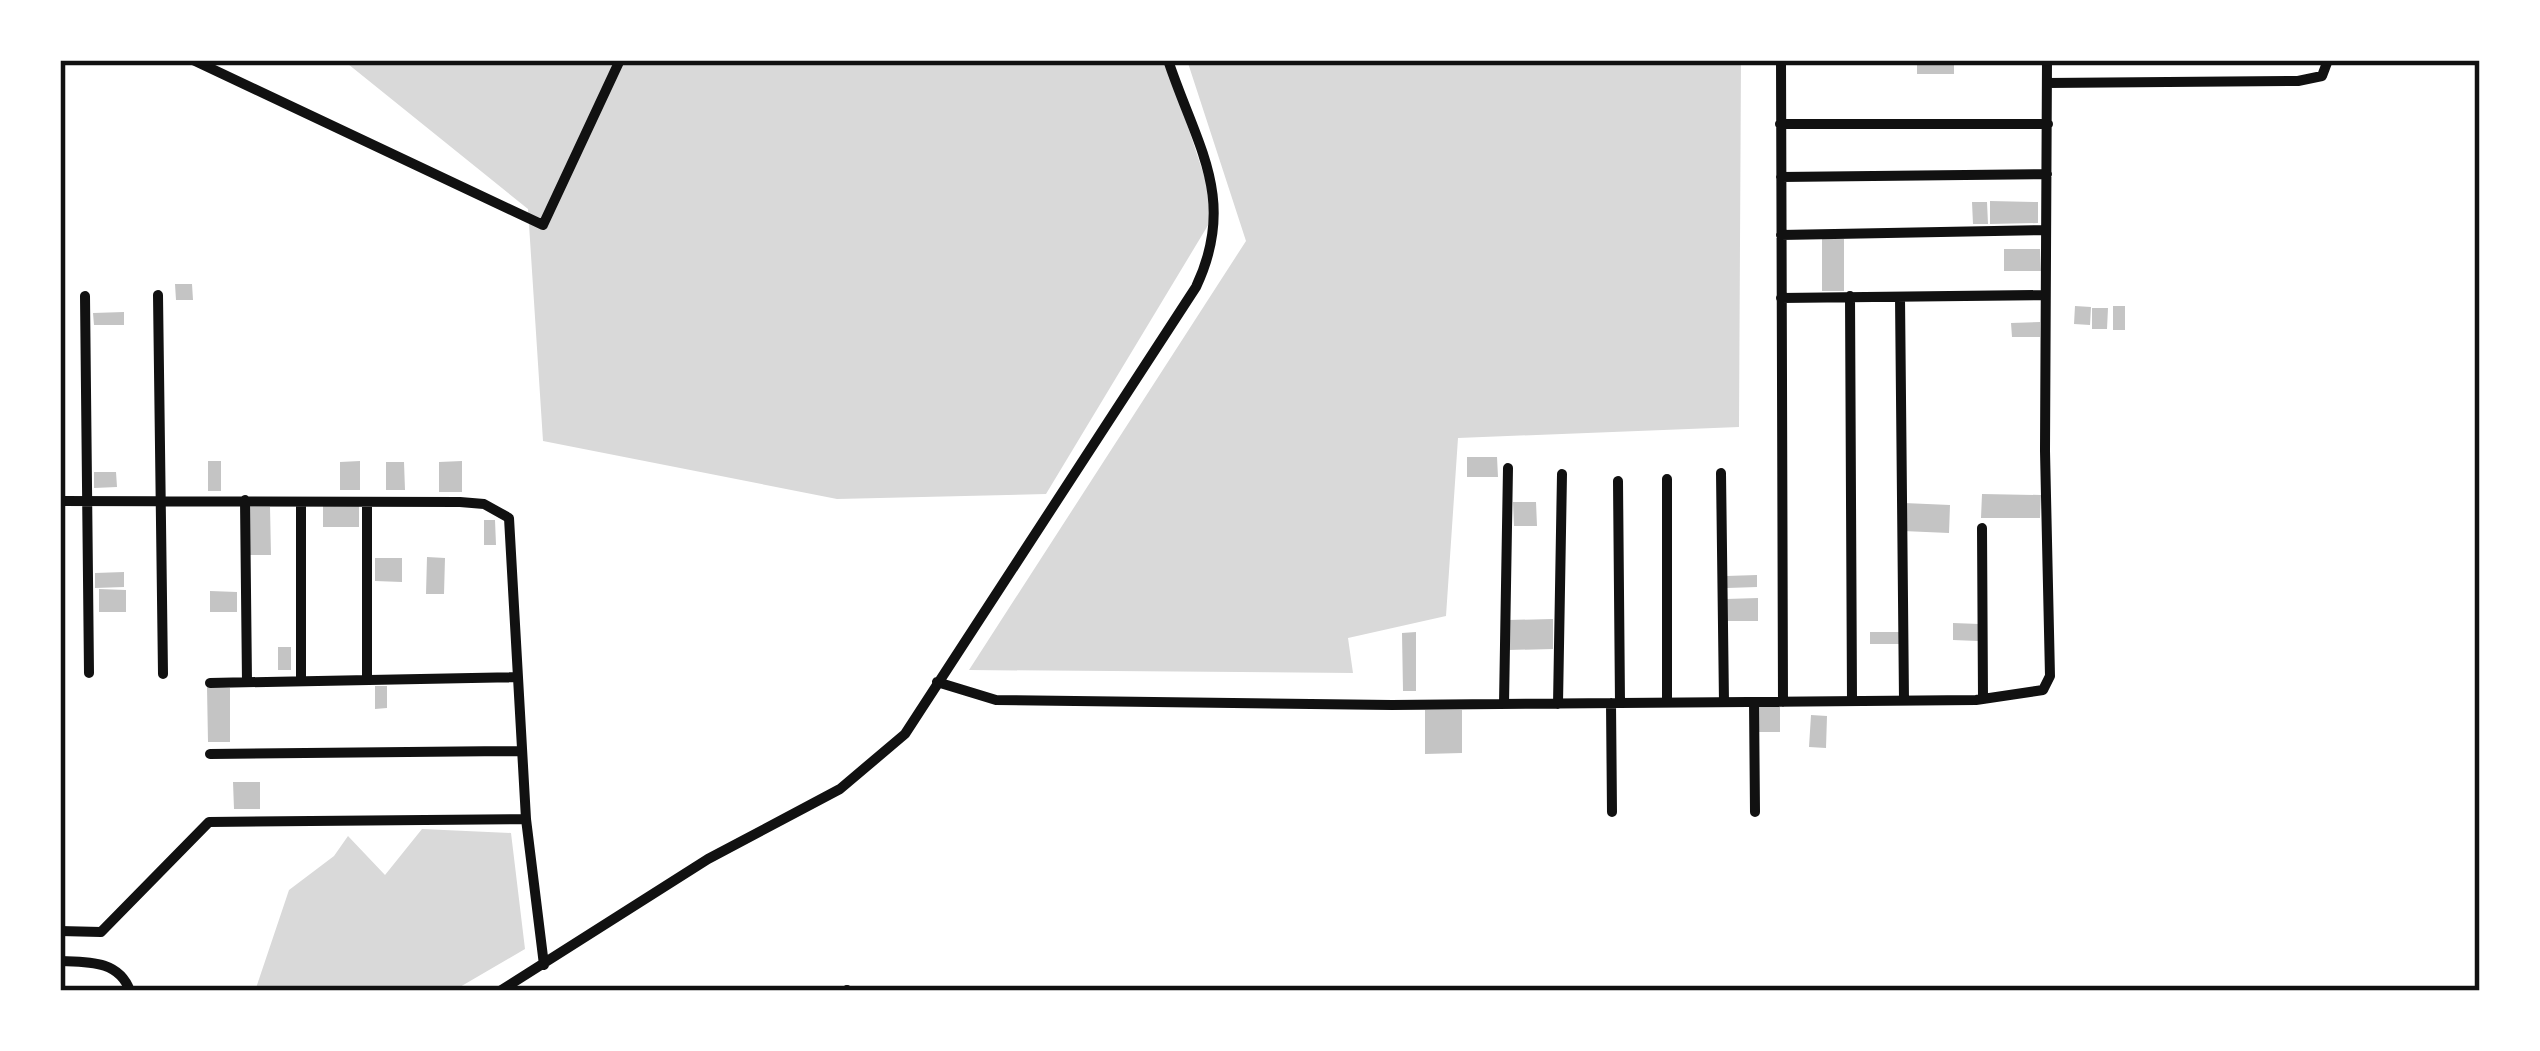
<svg xmlns="http://www.w3.org/2000/svg" width="2540" height="1051" viewBox="0 0 2540 1051" font-family="Arial,sans-serif">
<style>
.water{fill:#d9d9d9}
.building{fill:#c4c4c4}
.lines{fill:none;stroke-linecap:round;stroke-linejoin:round}
.minor{stroke:#111;stroke-width:10}
.neatline{fill:none;stroke:#111;stroke-width:4.5}
</style>
<rect width="100%" height="100%" fill="#fff"/>
<path class="water" d="M343 60H1166L1216 212 1046 494 837 499 543 441 528 209Z
M1187 60H1741L1739 427 1458 438 1446 616 1348 638 1353 673 969 670 1246 241Z
M422 829 511 833 525 949 453 991H255L289 890 334 856 348 836 385 875Z"/>
<path class="building" d="M1917 60H1954V74H1917Z
M1990 201 2038 202V223L1990 224Z
M1972 202H1987L1988 224H1973Z
M1822 239H1844V291H1822Z
M2004 249H2040L2041 271H2004Z
M175 284H192L193 300H176Z
M2075 306 2091 307 2090 325 2074 324Z
M2113 306H2125V330H2113Z
M2092 308H2108L2107 329H2092Z
M124 312V325H94L93 313Z
M2040 322V337H2012L2011 323Z
M1467 457H1497L1498 477H1467Z
M208 461H221V491H208Z
M360 461V490H340V462Z
M462 461V492H439V462Z
M386 462H404L405 490H386Z
M94 472H116L117 487 94 488Z
M1982 494 2041 495 2040 518H1981Z
M1513 502H1536L1537 526H1514Z
M1904 503 1950 505 1949 533 1903 531Z
M323 504H359V527H323Z
M250 507H270L271 555H250Z
M484 520H495L496 545H484Z
M427 557 445 558 444 594H426Z
M375 558H402V582L375 581Z
M124 572V587L95 588V573Z
M1757 575V587L1727 588 1726 576Z
M99 589 126 590V612H99Z
M210 591 237 592V612H210Z
M1758 598V621H1726V599Z
M1553 619V649L1508 650V620Z
M1953 623 1979 624 1978 641 1953 640Z
M1416 632V691H1403L1402 633Z
M1870 632H1899V644H1870Z
M278 647H291V670H278Z
M375 686H387V708L375 709Z
M207 687 230 688V742H208Z
M1759 704H1780V732H1759Z
M1425 710H1462V753L1425 754Z
M1811 715 1827 716 1826 748 1809 747Z
M233 782H260V809H234Z"/>
<g class="lines">
<path class="minor" d="M193 60 543 225 620 60
M1781 60 1783 702
M2047 83 2298 81 2322 76 2328 60
M1780 124H2048
M1781 177 2047 174
M1781 235 2046 230
M158 295 163 674
M85 296 89 673
M1850 296 1852 701
M1900 297 1904 700
M1781 298 2045 295
M1721 473 1724 702
M1618 481 1620 703
M245 500 247 682
M60 501 460 502 484 504 509 518 526 819 544 965
M301 502V681
M1982 528 1983 699
M367 680V502
M937 682 996 700 1392 705 1976 700 2043 690 2050 676 2045 451 2047 60
M210 683 517 677
M1667 702V479
M1754 702 1755 812
M1611 703 1612 812
M1504 704 1508 468
M1558 704 1562 474
M210 754 522 751
M60 931 101 932 209 822 526 819
M60 961C88 962 119 960 130 991
M500 991 708 859 840 789 905 734 1196 287C1238 198 1196 145 1168 60
M847 991V990"/>
</g>
<rect width="2540" height="1051" fill="none" stroke="#ffffff" stroke-width="126"/>
<rect x="63" y="63" width="2414" height="925" class="neatline"/>
</svg>
